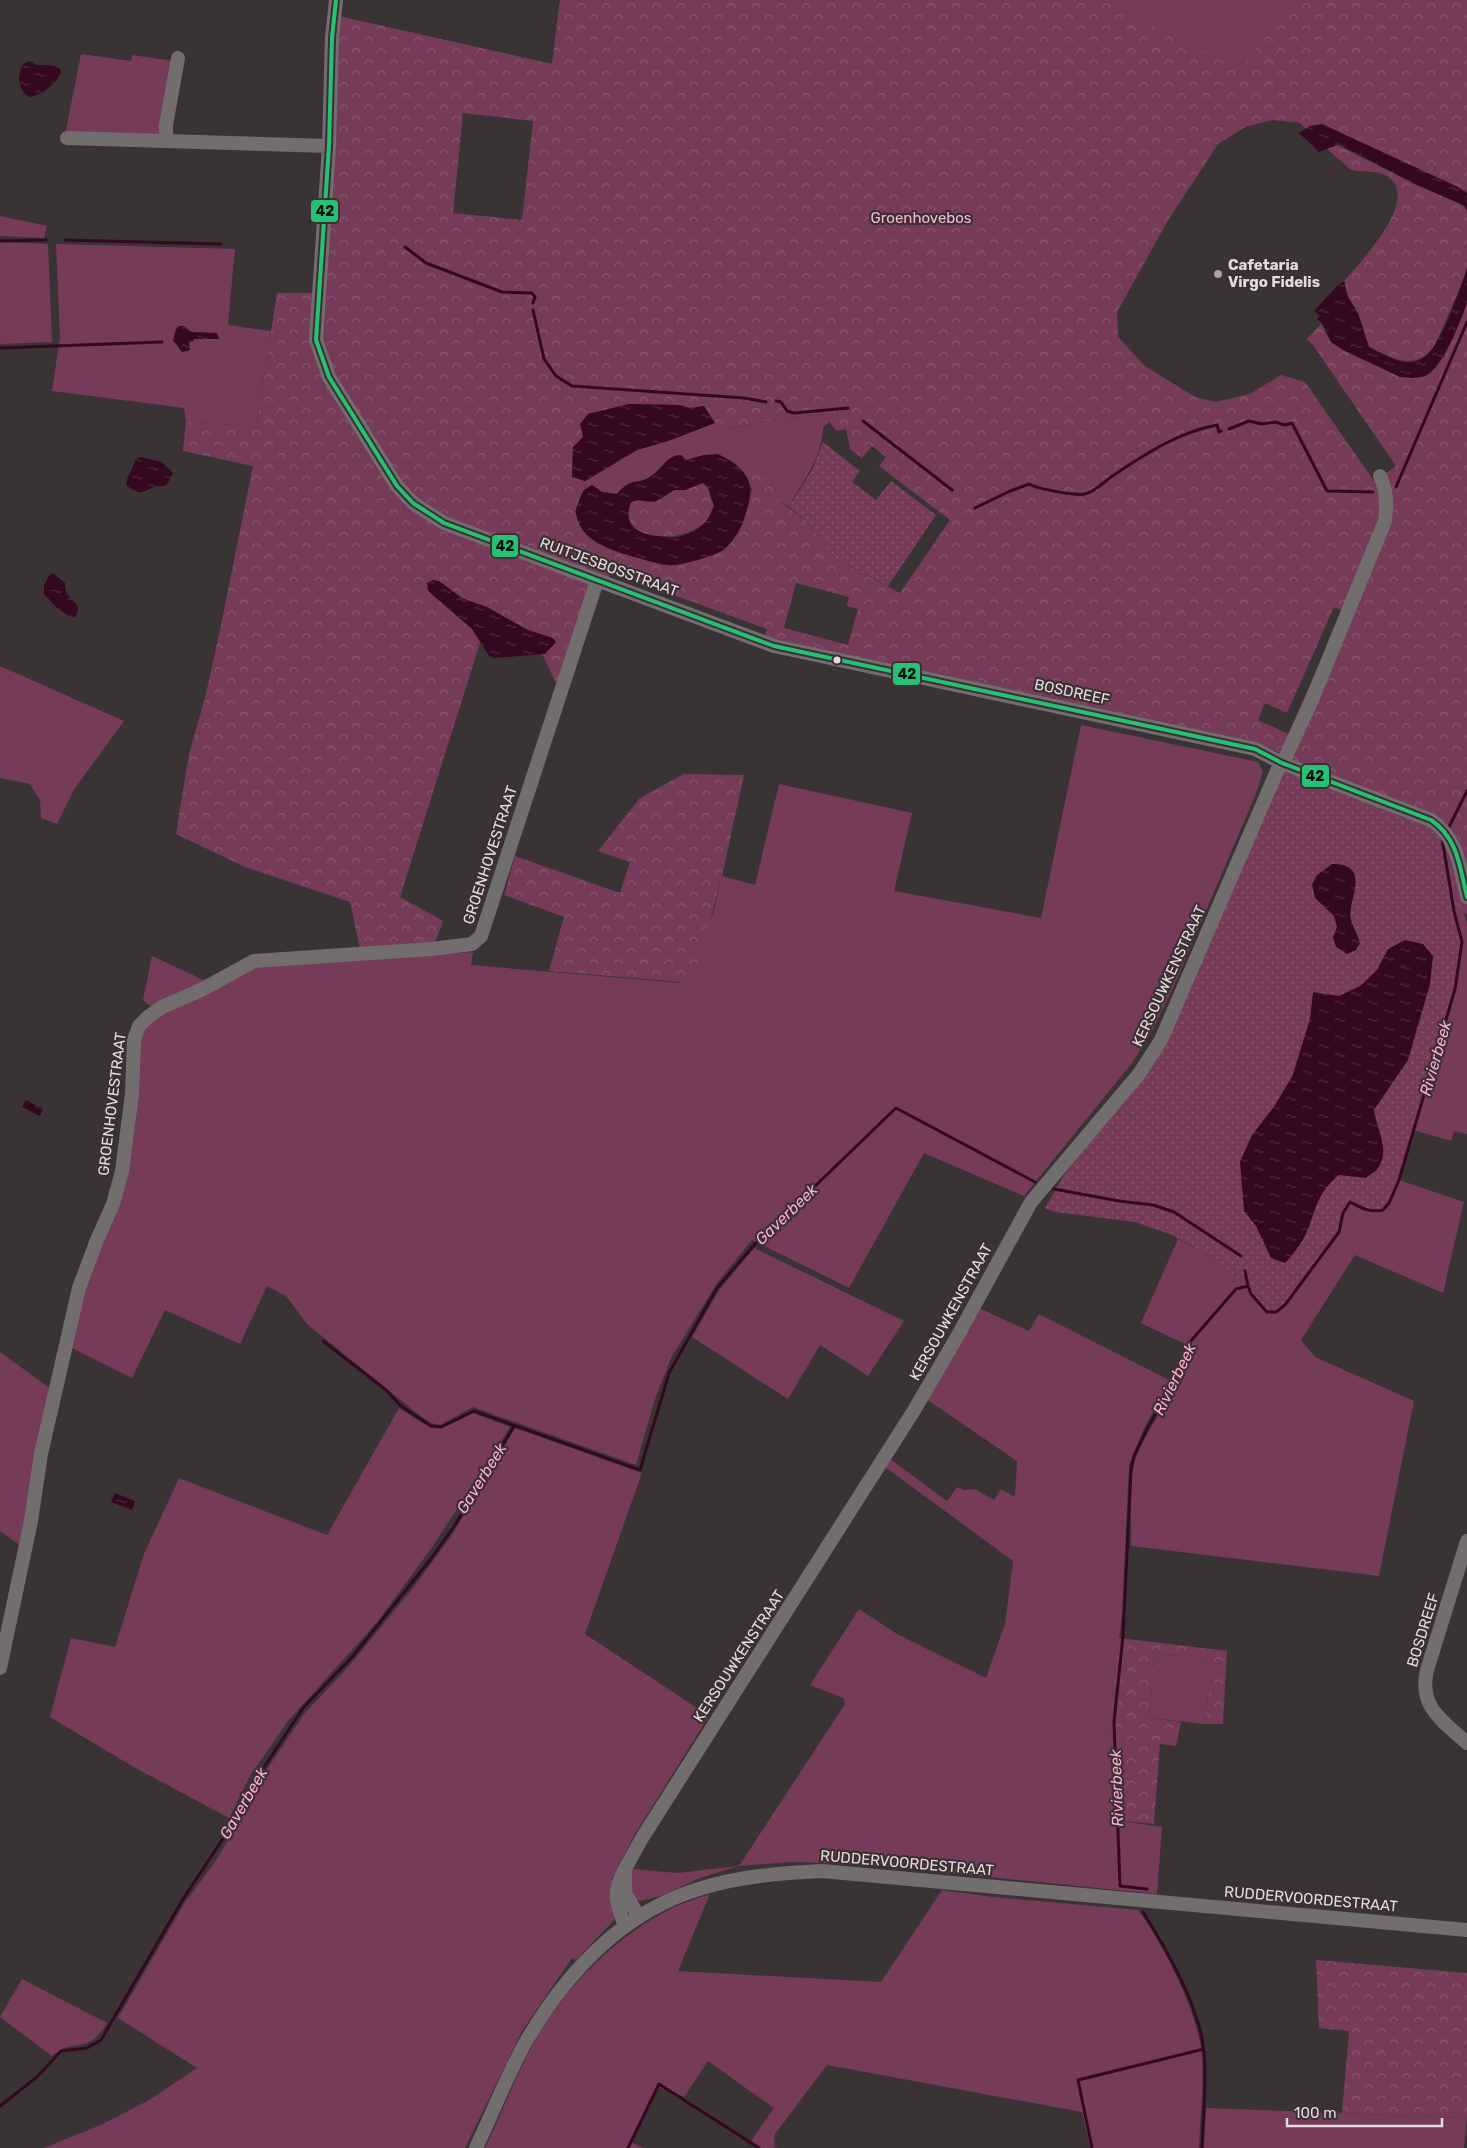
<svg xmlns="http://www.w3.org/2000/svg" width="1467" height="2148" viewBox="0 0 1467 2148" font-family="Rubik,sans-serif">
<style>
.grass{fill:#763b59}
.forest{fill:url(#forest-crowns);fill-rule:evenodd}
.park{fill:url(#park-dots)}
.water{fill:url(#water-ripples);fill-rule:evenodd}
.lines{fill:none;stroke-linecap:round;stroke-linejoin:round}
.stream{stroke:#340821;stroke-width:3}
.minor{stroke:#726e70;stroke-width:14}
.bus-1-casing{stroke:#3c3035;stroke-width:8}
.bus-1{stroke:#26c172;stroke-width:4}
.poi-dot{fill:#a8a0a3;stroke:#3c3035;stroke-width:2}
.bus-dot{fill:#e3dbde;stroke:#3c3035;stroke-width:2}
.labels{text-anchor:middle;stroke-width:4.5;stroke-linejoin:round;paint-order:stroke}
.park-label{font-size:15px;fill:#f8b9d5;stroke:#3c3035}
.poi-label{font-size:15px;font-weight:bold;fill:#e3dbde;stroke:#3c3035;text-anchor:start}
.street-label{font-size:15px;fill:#e3dbde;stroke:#3c3035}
.water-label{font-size:16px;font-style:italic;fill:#feacd1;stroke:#3c3035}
.line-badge{stroke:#3c3035;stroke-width:2}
.pale-badge-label{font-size:14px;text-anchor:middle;font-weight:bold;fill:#111}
</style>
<defs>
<pattern id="forest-crowns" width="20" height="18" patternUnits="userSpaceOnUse" patternTransform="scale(1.25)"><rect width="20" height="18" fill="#763b59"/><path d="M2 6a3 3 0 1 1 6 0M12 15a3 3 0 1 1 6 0" fill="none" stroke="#895770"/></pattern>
<pattern id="park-dots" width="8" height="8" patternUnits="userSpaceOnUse" patternTransform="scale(1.25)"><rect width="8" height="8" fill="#763b59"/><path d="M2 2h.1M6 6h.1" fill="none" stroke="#895770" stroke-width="1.8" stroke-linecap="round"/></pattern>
<pattern id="water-ripples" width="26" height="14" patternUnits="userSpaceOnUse" patternTransform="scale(1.25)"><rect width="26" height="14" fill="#340821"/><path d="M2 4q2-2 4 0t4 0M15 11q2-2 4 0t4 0" fill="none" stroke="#512b41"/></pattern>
</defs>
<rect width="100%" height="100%" fill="#393336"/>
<path class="grass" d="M1101 0H1289L1242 71Z
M81 54 131 61 132 55 174 61 162 139 65 135Z
M0 216 47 226 44 238 0 236Z
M0 242 48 244 52 342 0 344Z
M56 244 235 249 228 325 271 331 256 427 186 421 184 408 52 391 60 337Z
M825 414 830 422 823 427C822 459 803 480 789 507L779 501 771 477 757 471 748 479 741 469 704 455 686 460 676 455C665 460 661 470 651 476 637 486 633 475 617 494L602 492 592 485 584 490 585 481 637 450 668 441 715 423 726 430 781 418Z
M0 666 124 721 75 788 57 824 41 818 40 800 30 784 0 778Z
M1081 725 1258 762 1263 772 1255 796 1173 988 1151 1033 1132 1063 1024 1196 924 1153 849 1288 752 1240 717 1283 671 1358 655 1399 636 1465 473 1407 440 1425 431 1423 418 1414 307 1324 286 1296 267 1286 240 1344 165 1310 132 1378 70 1347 85 1286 104 1232 140 1039 150 1020 253 967 269 965 473 952 471 965 681 983 713 913 722 876 755 885 779 784 912 813 894 891 1041 918Z
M1454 911 1464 913 1467 923V1134L1454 1131 1451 1141 1413 1130 1455 989 1462 942Z
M152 956 208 982 153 1008 143 1000Z
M1399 1180 1464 1202 1443 1293 1355 1255 1301 1340 1315 1357 1414 1401 1379 1576 1131 1546C1132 1522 1128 1483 1135 1461 1144 1432 1165 1410 1177 1383L1171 1381 1145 1426 1129 1465 1122 1614 1109 1722 1114 1820 1162 1827 1157 1894 860 1864 790 1862 739 1866 700 1878 661 1896 640 1901 636 1900 629 1893 628 1879 633 1869 677 1873 739 1866 845 1704 843 1698 810 1685 859 1609 897 1634 986 1678 1005 1624 1013 1561 885 1467 890 1459 947 1501 957 1487 964 1490 974 1489 994 1500 1001 1489 1015 1497 1017 1461 926 1399 979 1308 1029 1331 1039 1314 1171 1381 1187 1345 1141 1323 1178 1239 1213 1258 1248 1286 1251 1294 1267 1311 1276 1312 1285 1305 1339 1232 1343 1213 1350 1202 1365 1210 1389 1203Z
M754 1248 904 1321 868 1376 820 1345 788 1399 692 1337 720 1289Z
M0 1352 51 1389 21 1546 0 1531Z
M399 1408C438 1433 432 1434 473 1413L510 1427 433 1546 378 1621 288 1721 250 1776 229 1818 132 1766 50 1717 71 1638 115 1647 144 1554 179 1478 327 1535Z
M515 1428 642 1473 585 1634 709 1716 635 1834 612 1879 615 1914 614 1920 576 1960 572 1958 522 2031 465 2148H44L103 2124 149 2100 197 2068 118 2018 184 1904 217 1859 245 1811 254 1789 304 1714 349 1666 413 1588 452 1535Z
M1155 1654 1212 1659 1205 1724 1149 1718Z
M942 1890 993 1897 1138 1910C1163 1943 1199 2015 1202 2056 1204 2086 1200 2118 1199 2148H1090L1082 2112 827 2065 775 2134 774 2147 778 2148H758L759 2146 751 2141 774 2108 708 2061 684 2097 658 2087 631 2142 643 2148H485C502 2113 516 2074 535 2041 567 1985 616 1936 674 1907 685 1902 698 1898 710 1894L678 1971 881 1982Z
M22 1979 107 2023C103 2029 98 2037 91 2041 76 2049 70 2041 52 2056L0 2017Z
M1206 2108 1467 2118 1464 2148H1204Z"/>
<path class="forest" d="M560 0H1101L1242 70 1289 0H1467V193L1458 187 1310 126 1306 129 1300 123 1272 120 1245 127 1218 144 1167 222 1117 312 1118 337 1145 366 1195 397 1216 402 1250 394 1281 375 1305 382 1374 481 1396 466 1313 345 1307 339 1321 324 1331 342 1400 377 1444 357 1467 302V914L1454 911 1441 833 1292 937 1142 1080 1156 1061 1167 1042 1280 753 1257 744 764 637 767 629 611 572 608 580 596 575 558 687 543 656 511 640 480 643 400 897 443 921 434 945 360 949 350 902 245 867 176 834 189 754 205 698 220 630 253 466 183 451 186 421 256 427 277 293H313L339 16 552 64ZM463 113 533 121 522 220 453 213ZM629 404 679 405 690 408 704 406 715 423 725 430 781 418 824 414 836 431 846 429 850 449 862 458 872 446 886 457 879 466 950 520 900 593 836 559 805 520 779 501 771 477 757 471 748 479 752 490 724 550 674 565 575 512 584 490 585 481 572 476 573 447 583 437 588 414ZM796 583 849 597 847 606 858 609 848 645 784 628ZM1334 607 1343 611 1288 734 1258 720 1265 703 1287 713Z
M1337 145 1417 185 1463 205 1467 210V268L1464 279 1433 349C1411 371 1393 358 1369 347L1358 313 1348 297 1344 281C1360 263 1425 195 1385 175 1374 170 1362 172 1351 170L1327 149Z
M703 483 708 488 714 506C712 510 710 516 707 520 687 545 614 545 631 502L639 500 648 502 661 499 674 490H685Z
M684 774 744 775 722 876 693 983 549 971 564 917 504 895 515 856 620 893 630 862 598 851 640 798Z
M1119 1638 1227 1651 1223 1724H1205L1212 1659 1155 1654 1149 1718 1181 1722 1176 1746 1160 1744 1154 1824 1114 1820 1109 1722Z
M1316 1960 1467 1973V2118L1342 2113 1349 2031 1319 2028Z"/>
<path class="park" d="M823 442 860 471 852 482 876 500 891 481 936 515 888 586 836 559 805 520 789 507 812 470Z
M1285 768 1427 824 1442 833 1454 911 1462 942 1455 989 1399 1180 1389 1203 1383 1210C1370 1213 1362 1207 1350 1202L1343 1213 1339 1232 1285 1305 1276 1312H1267L1251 1294 1248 1286 1213 1258 1172 1235 1135 1222 1055 1212 1045 1208C1053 1195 1060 1180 1069 1168 1101 1125 1141 1089 1167 1042Z"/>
<path class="water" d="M30 61 36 65H55L60 68 61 72C56 85 43 94 30 97 17 91 17 75 23 64Z
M1322 124 1458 187 1467 193V210L1463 205 1417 185 1342 146 1337 145 1319 152 1299 133 1310 126Z
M1467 268C1467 278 1467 292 1467 302 1463 318 1441 369 1427 375 1419 379 1409 378 1400 377L1343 350 1331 342 1322 323 1317 319 1320 316 1314 311 1337 286 1344 281 1348 297 1358 313 1369 347C1381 353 1399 364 1413 362 1420 361 1428 355 1432 349 1444 334 1461 287 1467 268Z
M179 326H184L192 332 217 333 219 339H194L193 341 189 342 190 350 182 352 173 340 176 329Z
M629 404 679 405 690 408 704 406 715 423 668 441 637 450 585 481 572 477 573 447 583 437 580 424 588 414Z
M718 454C739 464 755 477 749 502 745 520 739 536 725 549 718 555 685 564 675 565 663 566 649 561 638 558 614 551 581 543 576 514 575 507 581 496 584 490L592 485 602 492 617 494C633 476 636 486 650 477 662 470 666 455 681 455L686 460 704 455ZM703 483 708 488 714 506C712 510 710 516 707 520 701 528 686 536 677 537 671 538 664 536 658 536 637 534 622 524 631 502L639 500 655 502 674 490H685Z
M141 457 162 462 173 473 167 485C162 487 159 486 154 487 141 493 141 495 127 486 125 476 134 470 135 459Z
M53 573 65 583C65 586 65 589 66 592 71 602 83 603 75 617L72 618 58 609 44 594V585L50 574Z
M433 580 439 581 462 598 487 607 528 630 553 638 556 642 545 654 494 658 489 656 472 629 428 591 427 583Z
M1332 864C1374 864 1346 902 1351 920 1353 928 1358 935 1360 943L1356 950 1347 954 1336 947 1333 937 1337 927 1334 916 1315 898 1312 884 1317 875Z
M1405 940 1423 944 1433 956 1430 984 1408 1060 1374 1110C1376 1128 1391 1150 1378 1168 1376 1171 1370 1175 1366 1178L1339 1175C1320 1191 1318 1201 1310 1224 1305 1239 1296 1251 1285 1263L1271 1258 1256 1226 1244 1211 1240 1162 1252 1135 1273 1108 1292 1077 1310 1019 1313 992 1339 996 1360 986 1377 970 1388 949Z
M26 1100 43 1109 40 1116 22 1107Z
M115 1493 135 1501 132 1510 111 1502Z"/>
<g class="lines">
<path class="stream" d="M65 240 221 244
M0 241 46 240
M405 247 426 263 502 292 532 293 535 297 533 303
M533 310 544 359 556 376 572 386 744 398 766 402
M0 348 162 342
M776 401 781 402 787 411 794 413 848 408
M863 421 952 490
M1229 429 1249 421 1262 424 1275 422 1285 425 1292 423 1327 491 1373 492
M1396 487 1467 322
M975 508 1010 491 1029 484C1038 489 1075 496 1085 494 1095 492 1106 480 1114 475 1145 454 1179 432 1217 425L1219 432 1221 431
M1449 827 1467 791
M1054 1189 1119 1201 1153 1205 1174 1212 1241 1256
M1245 1271 1248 1286
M323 1341 386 1390 401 1406 431 1426 441 1427 474 1411 640 1470 669 1373 717 1288 756 1243 896 1108 1035 1182
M1147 1889 1120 1886 1114 1722 1123 1636 1131 1470 1134 1456 1148 1427 1171 1388 1190 1342 1236 1289 1248 1286 1251 1294 1267 1312H1276L1285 1305 1339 1232 1343 1213 1350 1202C1361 1208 1370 1213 1383 1210L1389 1203 1399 1180 1455 989 1462 942 1454 911 1442 838
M1143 1912C1167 1950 1200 2008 1204 2052 1207 2083 1203 2117 1202 2148
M0 2106 37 2077 61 2051 87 2048 101 2040 183 1899 234 1822 249 1790 303 1708 353 1656 430 1560 455 1525 514 1426
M628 2148 659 2084 759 2148
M1092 2148 1078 2080 1204 2049"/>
<path class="minor" d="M336 0 332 38 329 146 316 340 329 377 397 486 413 503 444 523 774 646 1255 749 1282 763 1431 820C1458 838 1460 868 1467 897
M67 138 329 146
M166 141V125L178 58
M1467 1541 1427 1670C1418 1707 1443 1721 1467 1743
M0 1668 31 1521 41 1454 79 1288 97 1240 113 1204 122 1171 132 1094 134 1040 139 1026 148 1017 162 1007 201 990 254 961 431 949 472 944 481 936 597 581
M625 1869 642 1838 913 1412 957 1337 1031 1202 1139 1074 1161 1040 1277 771 1286 756 1311 702 1385 521C1387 505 1387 491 1380 476
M625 1926C616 1902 612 1893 625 1869V1893L639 1917
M476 2148C492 2114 506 2078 524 2045 564 1975 622 1911 702 1888 741 1876 782 1873 822 1871L1467 1930"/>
<g class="bus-1-casing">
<path id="bus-1" d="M336 0 332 38 329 146 316 340 329 377 397 486 413 503 444 523 774 646 1255 749 1282 763 1431 820C1458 838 1460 868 1467 897"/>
</g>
<use href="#bus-1" class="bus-1"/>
</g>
<circle class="poi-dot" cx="1218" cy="274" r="5"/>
<circle class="bus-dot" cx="837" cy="660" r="4.5"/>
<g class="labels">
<g class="park-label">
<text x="921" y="223">Groenhovebos</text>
</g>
<g class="poi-label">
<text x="1228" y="270">Cafetaria<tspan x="1228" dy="17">Virgo Fidelis</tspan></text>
</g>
<g class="street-label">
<text transform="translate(609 567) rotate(20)" y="5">RUITJESBOSSTRAAT</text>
<text transform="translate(1072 692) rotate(12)" y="5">BOSDREEF</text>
<text transform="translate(490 855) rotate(-72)" y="5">GROENHOVESTRAAT</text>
<text transform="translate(1169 976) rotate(-65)" y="5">KERSOUWKENSTRAAT</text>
<text transform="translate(112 1104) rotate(-83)" y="5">GROENHOVESTRAAT</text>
<text transform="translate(951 1312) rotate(-61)" y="5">KERSOUWKENSTRAAT</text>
<text transform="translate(1423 1630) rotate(-73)" y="5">BOSDREEF</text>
<text transform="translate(739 1656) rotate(-57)" y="5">KERSOUWKENSTRAAT</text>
<text transform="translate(907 1863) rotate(5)" y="5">RUDDERVOORDESTRAAT</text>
<text transform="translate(1311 1899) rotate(5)" y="5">RUDDERVOORDESTRAAT</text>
</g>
<g class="water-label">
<text transform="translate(1435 1058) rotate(-74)" y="6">Rivierbeek</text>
<text transform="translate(786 1214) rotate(-44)" y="6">Gaverbeek</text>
<text transform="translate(1174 1379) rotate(-64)" y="6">Rivierbeek</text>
<text transform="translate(481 1478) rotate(-58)" y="6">Gaverbeek</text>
<text transform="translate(1116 1788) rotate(-92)" y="6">Rivierbeek</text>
<text transform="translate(243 1803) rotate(-60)" y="6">Gaverbeek</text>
</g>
</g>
<g class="line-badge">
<rect x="310" y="199" width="29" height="24" rx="5" fill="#26c172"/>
<rect x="491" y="534" width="28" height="24" rx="5" fill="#26c172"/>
<rect x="892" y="662" width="29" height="24" rx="5" fill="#26c172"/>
<rect x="1301" y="764" width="29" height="24" rx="5" fill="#26c172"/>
</g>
<g class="pale-badge-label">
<text x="325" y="216">42</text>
<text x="505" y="551">42</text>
<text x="907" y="679">42</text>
<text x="1315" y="781">42</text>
</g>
<path d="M1287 2118v8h155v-8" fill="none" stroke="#e3dbde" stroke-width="2.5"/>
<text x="1294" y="2118" font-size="15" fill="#e3dbde" stroke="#3c3035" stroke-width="4" paint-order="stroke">100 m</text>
</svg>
